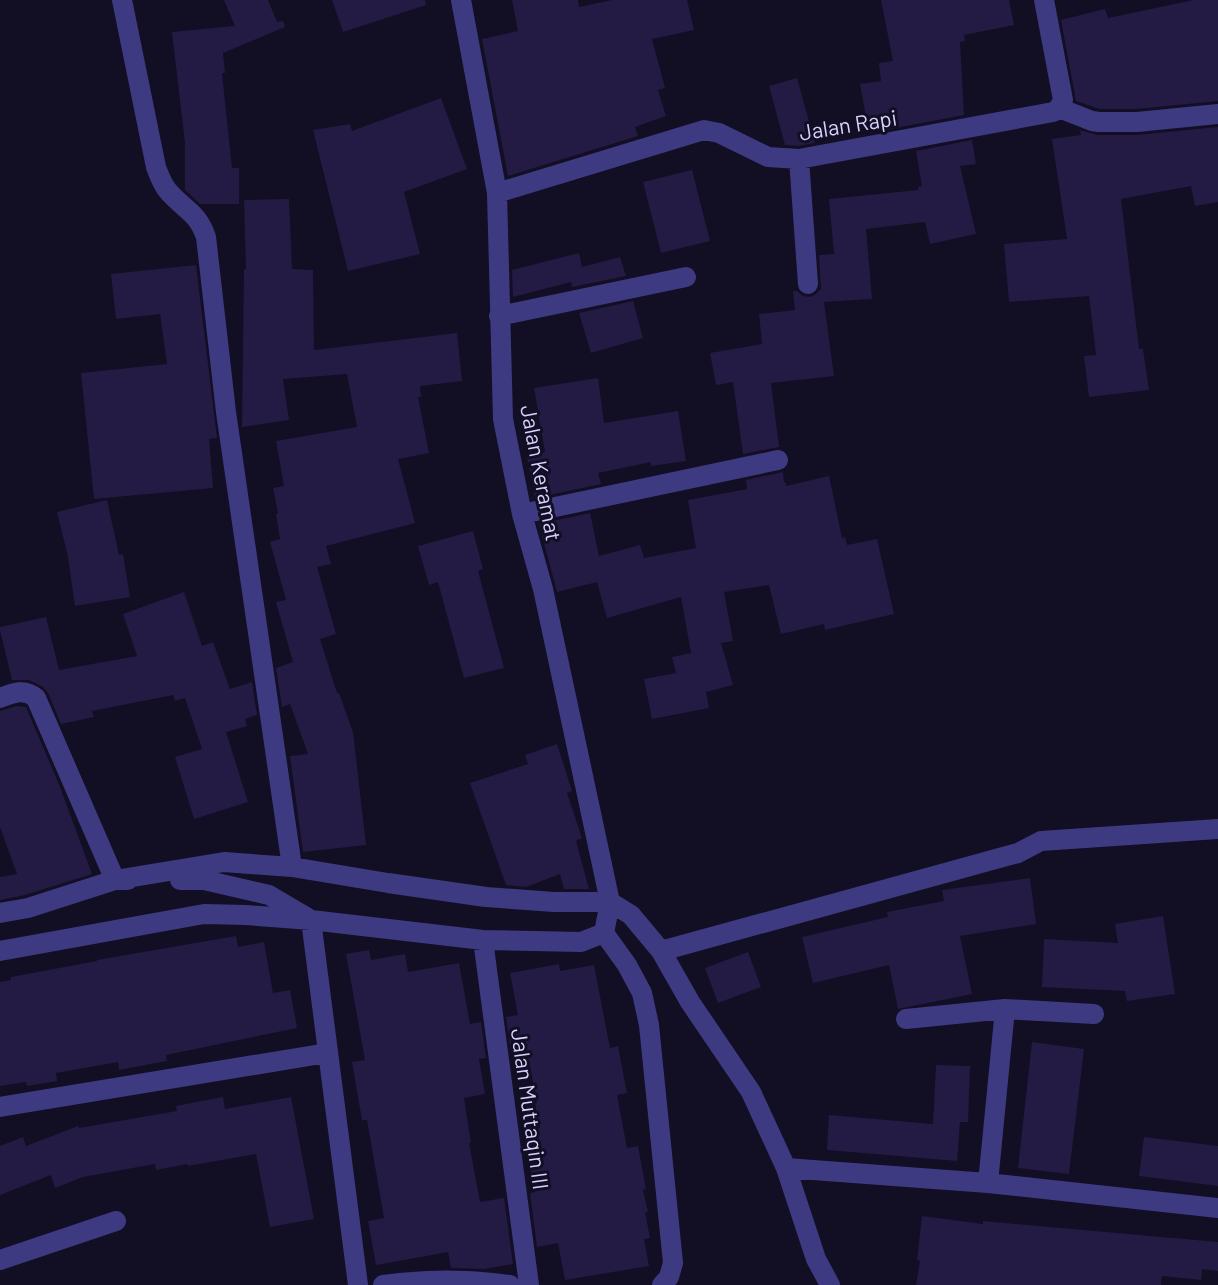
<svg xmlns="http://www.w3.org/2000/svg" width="1218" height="1285" viewBox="0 0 1218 1285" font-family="Barlow,sans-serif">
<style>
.building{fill:#231b44}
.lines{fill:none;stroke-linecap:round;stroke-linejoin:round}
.street{stroke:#3d3a81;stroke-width:20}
.labels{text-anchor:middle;stroke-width:6;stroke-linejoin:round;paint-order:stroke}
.street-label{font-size:22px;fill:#d7d1fe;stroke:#120e23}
</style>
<rect width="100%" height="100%" fill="#120e23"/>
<path class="building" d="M224 0H268L277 22 283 21 285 27 223 53 225 73H222L232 168H239V204H200L185 190V143L172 32 235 26Z
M332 0H425L426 5 343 32Z
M512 0H578L579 7 612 0H687L694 30 652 39 665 88 658 90 666 116 635 127 638 136 508 176 482 39 518 31Z
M881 0H1009L1014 25 964 35 965 41 960 42 964 115 869 133 860 84 881 81 879 63 893 61Z
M1194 0H1218V101L1136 109H1100L1076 101 1061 20 1105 9 1108 18Z
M797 78 815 143 798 146 785 145 769 86Z
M441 98 467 169 404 192 420 254 348 271 313 130 350 124 352 131Z
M1218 127V202L1195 206 1191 186 1121 199 1139 349H1143L1149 390 1089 397 1084 356 1096 355 1089 296 1009 302 1004 244 1067 239 1052 139 1081 135 1080 130 1097 135H1137Z
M972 140 976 164 960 166 976 234 930 244 925 222 866 229 872 299 824 302 834 376 771 383 779 447 743 454 733 382 716 385 710 353 762 344 759 314 795 310 793 291H797L803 296 810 297 816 294 821 289 819 255 834 254 829 199 918 190V187L922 186 916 151Z
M692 170 710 241 661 253 643 182Z
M289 199 292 269 313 270 314 350 457 333 462 381 420 386 421 397H418L429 453 398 459 415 523 326 546 331 564 317 567 336 634 320 639 337 693H339L353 732 366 845 303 852 290 756 308 754 290 704 282 707 276 668 293 662 276 602 286 600 270 542 280 539 276 514 278 513 273 488 284 486 276 441 357 427 347 374 283 379 289 420 242 427 244 269H246L244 200Z
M579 253 582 267 620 257 626 276 572 287 571 282 513 297 512 270Z
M196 265 217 438 209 439 213 488 94 499 81 373 167 364 160 314 116 319 111 274Z
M633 301 643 338 591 353 579 313Z
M598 378 604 423 678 411 686 461 651 466V462L598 473 601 484 535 498 527 456 545 452 534 388Z
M783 472 784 483 786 482V486L829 476 842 538 845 537 847 545 877 539 894 614 825 630 824 624 781 634 769 585 724 592 733 641 721 643 733 685 706 692 709 708 652 719 644 679 676 673 672 657 691 653 681 597 607 618 597 582 557 592 539 524 590 513 599 556 640 545 644 558 696 548 688 500 747 489 746 480Z
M107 500 119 555 123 554 130 597 75 606 68 557 57 512Z
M473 531 483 569 478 571 504 668 464 678 438 582 429 585 418 546Z
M184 592 202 646 213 642 230 689 252 682 257 715 245 719 247 726 226 732 248 802 194 819 175 757 202 749 185 698 175 701 173 695 92 711 94 717 61 724 48 693 43 687 29 680H12L0 630V627L46 617 59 670 137 656 123 614Z
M17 706 26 707 60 787 92 874 25 895 0 900V877L17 874 0 827V711Z
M557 744 572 791 567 793 582 838 576 841 589 889H564L560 874 526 887 506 885 470 783 528 764 525 755Z
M1030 878 1036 924 960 936 972 994 898 1009 889 965 813 983 802 937 888 917 887 912 944 901 942 890Z
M1163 916 1175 994 1127 1001 1125 991 1042 987 1044 939 1118 943 1115 924Z
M236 936 238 947 264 942 273 993 290 990 297 1028 166 1055 167 1061 119 1070 118 1062 56 1073 57 1081 27 1086 26 1082 0 1086V982L11 980V977L97 961V960Z
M369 950 371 960 405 954 408 972 459 963 470 1024 481 1022 486 1058 479 1059 485 1094 464 1098 471 1143H469L480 1202 504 1198 513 1264 484 1269 451 1268 448 1252 376 1265 368 1221 384 1218 367 1120H362L352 1062 365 1060 346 954Z
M748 952 761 987 718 1003 705 968Z
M559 964 560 971 594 965 610 1048 618 1046 627 1093 617 1095 627 1148 638 1146 646 1189 643 1190 648 1212H645L650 1238 644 1239 649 1266 565 1280 558 1243 537 1247 530 1193 535 1192 523 1131 540 1128 535 1103H537L527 1050 511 1053 506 1017 518 1015 510 973Z
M1032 1042 1084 1049 1069 1174 1018 1168Z
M936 1065 970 1066 968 1122H960L957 1161 827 1150 829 1115 933 1124Z
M223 1097 225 1109 291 1097 314 1219 270 1227 256 1154 188 1166 187 1164 156 1170 155 1164 83 1177 55 1188 51 1175 0 1195V1146L23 1137 26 1146 78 1126 79 1128 177 1111 176 1106Z
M1144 1137 1218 1146V1186L1139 1176Z
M922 1216 983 1224V1221L1218 1242V1271L1202 1269 1201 1280 1162 1276 1161 1285H916L920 1261 917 1260Z"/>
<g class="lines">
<path class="street" d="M122 0 156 167C159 175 162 184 168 191 184 210 197 211 206 237L226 412 292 867
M461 0 497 193 503 419 522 514 543 589 610 902 604 933 627 965 642 993 649 1025 673 1263 669 1277 662 1285
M1059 108 1092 121 1099 122H1137L1218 114
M799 159 808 284
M497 193 704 130 719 133 768 157 799 159 1053 112 1059 108 1063 100 1044 0
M499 316 686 277
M522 514 778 460
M0 698C13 693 24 688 36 698L115 880H128
M180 880H204L269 895 308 918
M610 902 631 915 661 951 690 1002 751 1092 786 1168 816 1259 830 1285
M0 913 28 908 115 880 224 862 292 867 388 883 486 897 554 902H610
M311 920 358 1285
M483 940 529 1285
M0 951 204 914 246 915 311 920 483 940 581 942 604 933
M661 951 1018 853 1041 841 1218 829
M906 1019 1005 1009 1094 1014
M0 1107 327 1053
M786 1168 988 1183 1218 1208
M988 1183 1005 1009
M0 1260 116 1221
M383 1285C429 1279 464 1279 510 1285"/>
</g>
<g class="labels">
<g class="street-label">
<text transform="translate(848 125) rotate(-9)" y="8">Jalan Rapi</text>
<text transform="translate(541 473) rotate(79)" y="8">Jalan Keramat</text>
<text transform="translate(530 1109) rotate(82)" y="8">Jalan Muttaqin III</text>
</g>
</g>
</svg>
